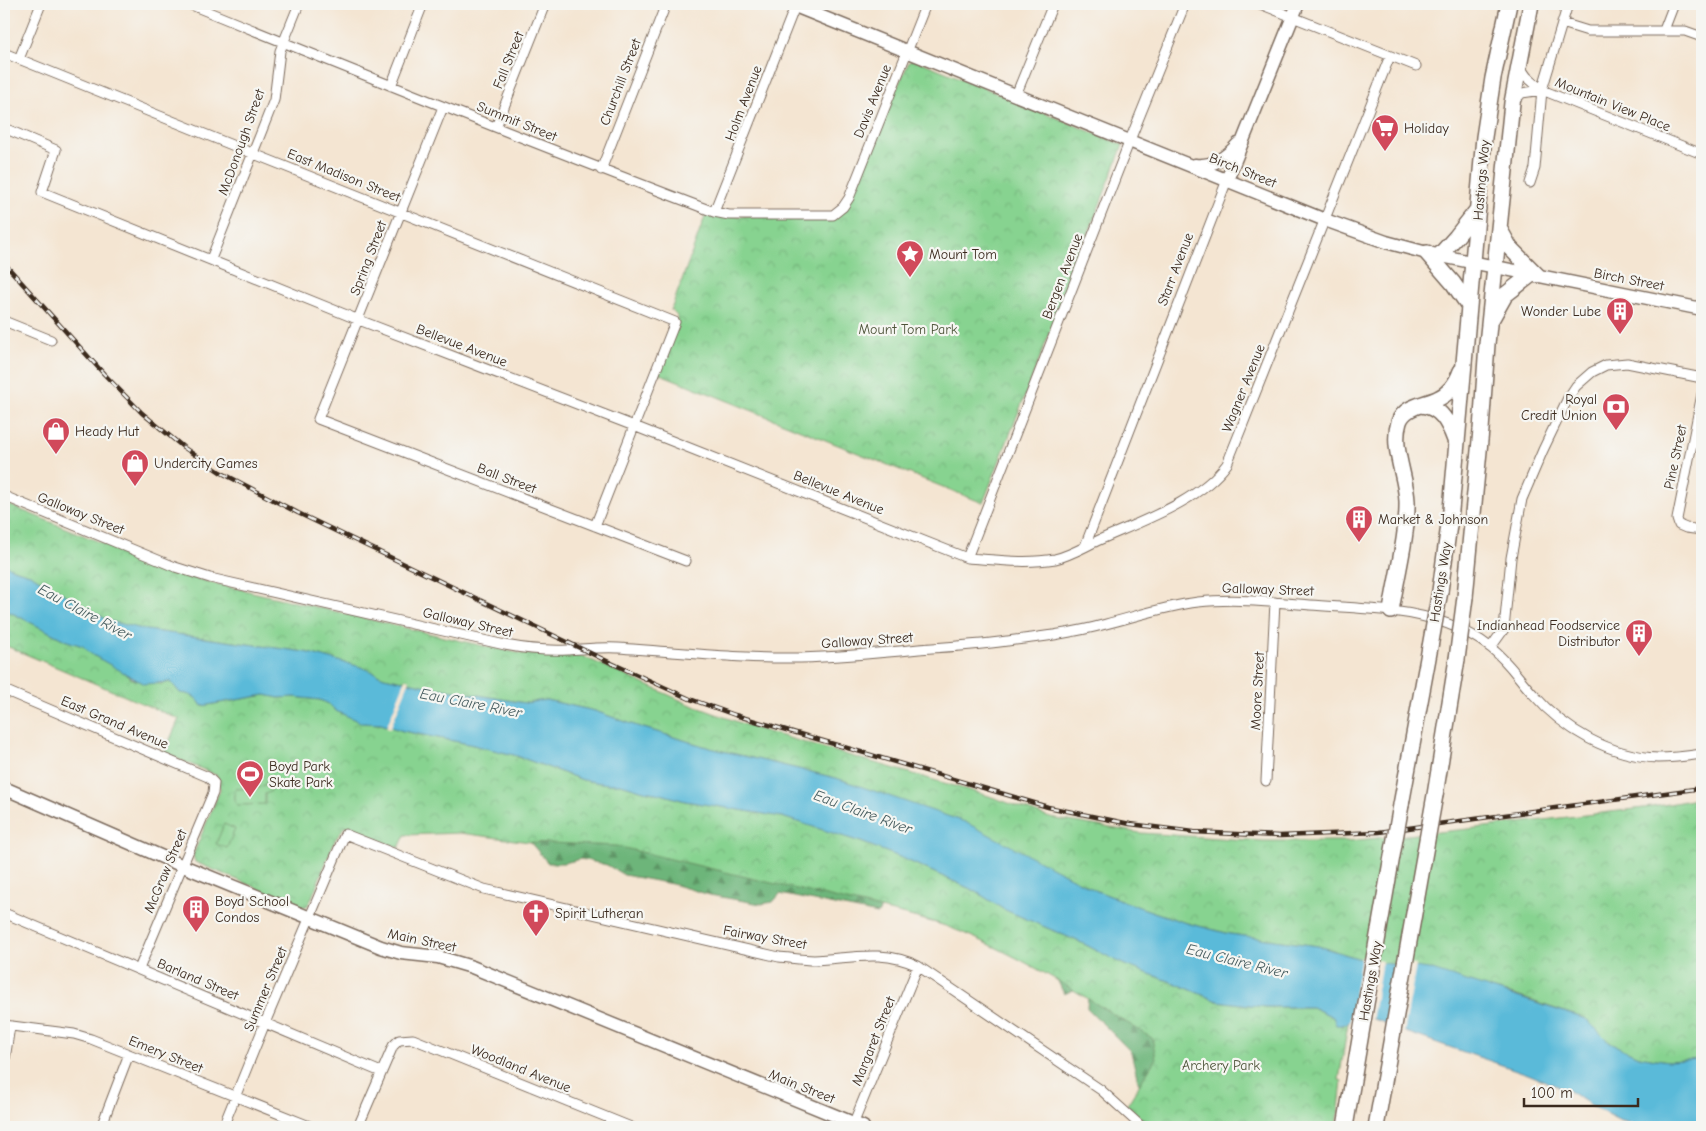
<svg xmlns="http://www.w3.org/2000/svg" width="1706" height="1131" viewBox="0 0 1706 1131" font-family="'Comic Neue',sans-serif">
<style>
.forest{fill:url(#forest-firs);stroke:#54704c}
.park{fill:url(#park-crowns);stroke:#617e57}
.pitch{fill:#87d390;stroke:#617e57}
.water{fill:#5abad9;stroke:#4a727c}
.pier{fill:#f4e5d2}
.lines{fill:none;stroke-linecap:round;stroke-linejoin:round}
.street-casing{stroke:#7c6b5d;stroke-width:11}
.secondary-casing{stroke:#7c6b5d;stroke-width:15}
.primary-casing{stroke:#7c6b5d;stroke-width:18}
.street{stroke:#fff;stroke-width:9}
.secondary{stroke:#fff;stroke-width:12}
.primary{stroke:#fff;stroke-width:15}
.rail-casing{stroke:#3b2a1e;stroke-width:4.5}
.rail{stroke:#f6f6f2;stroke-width:2.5;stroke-dasharray:8;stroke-linecap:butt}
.primary-bridge-casing{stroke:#7c6b5d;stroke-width:18;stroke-linecap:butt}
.primary-bridge{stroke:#fff;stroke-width:15}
.labels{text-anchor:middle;stroke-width:4.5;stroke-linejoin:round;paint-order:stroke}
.street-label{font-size:14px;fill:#3b2a1e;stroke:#f6f6f2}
.poi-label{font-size:14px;fill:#3b2a1e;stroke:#f6f6f2;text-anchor:start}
.park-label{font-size:14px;fill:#4e543a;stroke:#f6f6f2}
.water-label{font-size:15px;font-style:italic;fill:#465c5f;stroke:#f6f6f2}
</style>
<defs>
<pattern id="forest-firs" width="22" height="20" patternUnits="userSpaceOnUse" patternTransform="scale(1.25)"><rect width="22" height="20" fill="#6db57a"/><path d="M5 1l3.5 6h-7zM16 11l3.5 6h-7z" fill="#5b9363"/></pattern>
<pattern id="park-crowns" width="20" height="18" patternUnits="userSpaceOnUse" patternTransform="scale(1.25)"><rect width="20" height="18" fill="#87d390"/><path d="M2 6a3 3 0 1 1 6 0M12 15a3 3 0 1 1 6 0" fill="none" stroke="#75b57c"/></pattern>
</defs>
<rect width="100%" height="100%" fill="#f6f6f2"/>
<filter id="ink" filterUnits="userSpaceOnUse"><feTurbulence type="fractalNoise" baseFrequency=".02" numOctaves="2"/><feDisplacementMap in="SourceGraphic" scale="10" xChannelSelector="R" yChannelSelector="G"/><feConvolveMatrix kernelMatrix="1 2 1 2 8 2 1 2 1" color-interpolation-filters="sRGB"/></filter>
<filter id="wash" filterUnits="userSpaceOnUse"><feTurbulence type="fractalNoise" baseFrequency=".0096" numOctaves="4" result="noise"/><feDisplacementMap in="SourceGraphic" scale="20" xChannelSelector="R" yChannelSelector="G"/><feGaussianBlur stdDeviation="1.12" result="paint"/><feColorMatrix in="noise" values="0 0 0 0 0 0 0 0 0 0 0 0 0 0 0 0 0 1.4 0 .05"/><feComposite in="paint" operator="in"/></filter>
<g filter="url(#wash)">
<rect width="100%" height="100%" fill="#f4e5d2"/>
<path class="forest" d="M525 824 1022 917 1082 943 1162 1041 1150 1127 1145 1104 1137 1077 1131 1052 1087 1008 1088 995 1076 989 1064 994 1056 977 987 943 954 928 881 908 878 914 780 894 773 902 761 904 710 895 672 884 624 875 607 865 581 859 564 863H548L530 842 516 835Z"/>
<path class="park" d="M914 59 1123 145 983 503 658 373 677 320V316L671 310 706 214 713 216H837L909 62Z
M4 503 166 569 205 581 479 645 524 654 582 656 689 704 754 728 989 796 1050 818 1141 833 1264 841H1347L1468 829 1652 807 1702 798V1059L1668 1061 1638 1056 1610 1043 1586 1019 1514 995 1480 986 1367 961 1318 946 1230 934 1183 922 1139 907 1097 891 1052 868 836 778 710 748 637 726 595 711 546 700 525 703 436 688 384 677 361 667 305 652 146 630 109 621 30 574 13 569 4 564Z
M4 609 67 641 83 646 91 654 123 671 132 679 161 684 171 682 180 693C191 694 196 696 202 706L265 695 279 698 294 697 320 700 329 704 336 711 362 723 381 724 403 731 469 744 514 755 583 780 608 784H621L644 791 661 794 685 801 782 817 811 826 861 842 902 858 975 891 1003 909 1082 943 1125 965 1177 984 1217 1001 1266 1007H1312L1333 1017 1341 1026 1348 1023 1339 1080 1342 1081 1337 1127H1150L1127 1105 1156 1058 1152 1038C1081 995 1010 947 931 921L616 846 530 842 460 833 405 835 399 848 345 826 335 840 310 902 307 906 302 907 195 862 193 855 220 790V783L216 775 164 753 179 719 4 645Z"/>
<path class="pitch" d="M266 784 272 785 273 787 270 792 265 794V804L238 805 235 803V789L258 788Z
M224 824 235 829 227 848 216 844Z"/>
<path class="water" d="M4 564 13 569 30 574 109 621 147 630 305 652 361 667 384 677 436 688 525 703 546 700 595 711 637 726 710 748 836 778 965 822 1097 891 1139 907 1183 922 1230 934 1318 946 1367 961 1429 969 1586 1019 1610 1043 1638 1056 1668 1061 1702 1059V1127H1645L1636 1125 1619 1120 1599 1110 1569 1091 1528 1074 1394 1028C1385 1023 1374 1017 1363 1018 1353 1018 1346 1027 1336 1025L1333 1017 1312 1007H1266L1217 1001 1177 984 1125 965 1082 943 1003 909 975 891 902 858 861 842 782 817 685 801 661 794 644 791 621 784H608L583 780 514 755 469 744 403 731 381 724 362 723 336 711 329 704 320 700 294 697 279 698 265 695 202 706C196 696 191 694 180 693L171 682 144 684 91 654 83 646 67 641 4 609Z"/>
<path class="pier" d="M406 679 410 680 390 729 386 728Z
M1361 957 1382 961 1372 1021 1362 1020 1349 1025Z
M1397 963 1416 965 1404 1034 1386 1027Z"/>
</g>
<g filter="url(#ink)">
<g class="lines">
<g class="street-casing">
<path id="street" d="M189 4C363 75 538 145 714 212L729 215H833L843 207 849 198 926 4
M1260 4 1416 66
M1562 23 1588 31H1685L1702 37
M1664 30 1674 4
M4 53 254 154 675 322 595 526
M19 59 41 4
M1520 67 1527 77 1542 90
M391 86 423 4
M1016 95 1053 4
M1514 101 1522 93 1542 90 1702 154
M443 107 318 419 686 561
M496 127 545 4
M4 128 56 150 42 192 359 320 634 426 967 558C997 560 1026 564 1055 559 1069 556 1084 547 1097 541 1139 522 1199 502 1227 464L1390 56
M601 170 666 4
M1530 183 1535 168 1542 90 1568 4
M714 212 796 4
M211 259 274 100 280 51 299 4
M4 321 51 340
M1702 394 1677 519 1679 525 1686 528 1702 530
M4 496 175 567 210 578 505 645C526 649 547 651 568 650 585 649 601 647 618 648 679 652 739 659 800 658 840 657 880 653 919 649 948 647 978 645 1007 641 1040 637 1074 633 1106 624 1137 616 1166 606 1198 602 1235 598 1273 602 1310 605 1338 607 1365 608 1392 611 1426 615 1464 626 1491 648 1508 661 1519 679 1533 694 1564 730 1610 756 1658 758 1673 758 1688 756 1702 754
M1085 546 1227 180
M967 558 1130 140 1185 4
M1491 647 1504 629 1511 558 1522 499 1543 450 1568 398 1576 386 1592 372 1606 365 1627 363 1702 378
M4 690 208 777 214 783 213 793 139 969
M1266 781 1275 602
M4 913 381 1072
M4 1025 74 1034 91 1039 312 1127
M4 1066 10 1026
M101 1127 129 1054
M223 1127 265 1023 345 834 484 889 779 957C791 958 803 960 814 960 852 958 883 949 918 966L1101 1090 1142 1127
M358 1127 393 1046 399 1040 413 1039 631 1127
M852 1127 918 966"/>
</g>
<g class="secondary-casing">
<path id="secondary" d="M790 4 1325 220 1386 242 1427 253 1702 309
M1195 165C1213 167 1227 157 1238 144
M1227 180 1298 4
M4 788 183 866 381 947 401 953 438 957 472 967 863 1127"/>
</g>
<g class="primary-casing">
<path id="primary" d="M1500 230 1510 248 1537 275
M1427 253 1453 283 1469 306
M1439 256 1456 237 1478 209
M1492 318 1505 295 1532 274
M1420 405C1441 406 1449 424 1455 440
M1440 591 1451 510 1484 137 1493 78 1509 4
M1465 597 1481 430 1487 344 1512 103 1531 4
M1391 611C1396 578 1408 534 1407 501 1406 476 1391 447 1399 422 1404 406 1424 405 1437 399 1449 394 1457 382 1461 371
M1435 795 1457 659
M1401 805 1430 647
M1345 1127 1367 998
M1376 1127 1384 1082"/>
</g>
<use href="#street" class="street"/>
<use href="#secondary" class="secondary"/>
<use href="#primary" class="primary"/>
<g class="rail-casing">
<path id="rail" d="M4 263 104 374 142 413 183 447 220 472 298 513 609 662 690 699 735 715 1048 807 1130 824 1194 832 1280 836 1379 832 1702 788"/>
</g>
<use href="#rail" class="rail"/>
<g class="primary-bridge-casing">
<path id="primary-bridge" d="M1430 647 1440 591
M1457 659 1465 597
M1367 998 1401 805
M1384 1082 1435 795"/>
</g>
<use href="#primary-bridge" class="primary-bridge"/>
</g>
</g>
<defs>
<g id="supermarket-pin" transform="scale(1.4375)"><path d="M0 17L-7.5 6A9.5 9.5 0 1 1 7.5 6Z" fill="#d1495b" stroke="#f6f6f2"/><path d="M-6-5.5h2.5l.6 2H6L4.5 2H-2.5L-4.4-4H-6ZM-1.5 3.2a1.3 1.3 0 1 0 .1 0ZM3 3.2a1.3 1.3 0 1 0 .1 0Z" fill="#fff"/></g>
<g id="sight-pin" transform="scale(1.4375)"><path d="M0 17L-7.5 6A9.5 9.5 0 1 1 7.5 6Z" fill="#d1495b" stroke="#f6f6f2"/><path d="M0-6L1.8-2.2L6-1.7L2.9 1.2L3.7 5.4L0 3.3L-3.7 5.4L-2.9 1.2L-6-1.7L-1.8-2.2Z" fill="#fff"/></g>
<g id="building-pin" transform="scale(1.4375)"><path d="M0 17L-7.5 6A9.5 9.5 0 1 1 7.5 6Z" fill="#d1495b" stroke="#f6f6f2"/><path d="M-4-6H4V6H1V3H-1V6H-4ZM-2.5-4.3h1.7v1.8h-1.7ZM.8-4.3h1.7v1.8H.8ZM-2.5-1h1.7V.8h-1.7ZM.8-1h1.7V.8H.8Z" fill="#fff"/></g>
<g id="bank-pin" transform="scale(1.4375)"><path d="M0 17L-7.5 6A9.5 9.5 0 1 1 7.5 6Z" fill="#d1495b" stroke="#f6f6f2"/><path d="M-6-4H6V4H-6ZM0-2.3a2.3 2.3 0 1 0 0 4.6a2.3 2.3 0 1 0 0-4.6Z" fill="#fff"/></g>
<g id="shop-pin" transform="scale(1.4375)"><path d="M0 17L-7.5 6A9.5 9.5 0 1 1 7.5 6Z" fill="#d1495b" stroke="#f6f6f2"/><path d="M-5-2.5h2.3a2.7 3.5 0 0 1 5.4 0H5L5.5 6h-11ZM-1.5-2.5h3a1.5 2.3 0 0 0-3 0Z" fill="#fff"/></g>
<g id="stadium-pin" transform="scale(1.4375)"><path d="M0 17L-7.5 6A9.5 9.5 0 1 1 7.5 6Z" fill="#d1495b" stroke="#f6f6f2"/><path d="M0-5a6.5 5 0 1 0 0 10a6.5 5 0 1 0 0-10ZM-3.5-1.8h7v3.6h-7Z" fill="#fff"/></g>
<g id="church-pin" transform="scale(1.4375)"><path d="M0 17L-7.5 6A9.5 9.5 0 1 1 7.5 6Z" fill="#d1495b" stroke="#f6f6f2"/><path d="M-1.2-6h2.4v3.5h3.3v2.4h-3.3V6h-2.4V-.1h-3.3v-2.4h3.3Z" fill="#fff"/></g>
</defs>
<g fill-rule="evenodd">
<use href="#supermarket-pin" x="1385" y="128"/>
<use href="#sight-pin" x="910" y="254"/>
<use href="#building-pin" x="1620" y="311"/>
<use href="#bank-pin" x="1616" y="407"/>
<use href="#shop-pin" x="56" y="431"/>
<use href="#shop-pin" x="135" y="463"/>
<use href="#building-pin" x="1359" y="519"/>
<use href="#building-pin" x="1639" y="633"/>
<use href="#stadium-pin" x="250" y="774"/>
<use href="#building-pin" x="196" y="909"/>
<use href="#church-pin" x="536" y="913"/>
</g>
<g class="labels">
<g class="street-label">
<text transform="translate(508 60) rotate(-68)" y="5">Fall Street</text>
<text transform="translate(620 82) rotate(-69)" y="5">Churchill Street</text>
<text transform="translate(872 101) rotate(-68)" y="5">Davis Avenue</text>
<text transform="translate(743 103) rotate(-69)" y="5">Holm Avenue</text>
<text transform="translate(1613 104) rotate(22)" y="5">Mountain View Place</text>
<text transform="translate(517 121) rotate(22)" y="5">Summit Street</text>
<text transform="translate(241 142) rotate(-70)" y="5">McDonough Street</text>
<text transform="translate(1243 170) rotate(22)" y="5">Birch Street</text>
<text transform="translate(344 175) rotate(22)" y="5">East Madison Street</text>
<text transform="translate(1481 180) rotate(-85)" y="5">Hastings Way</text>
<text transform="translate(368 258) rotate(-69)" y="5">Spring Street</text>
<text transform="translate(1175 269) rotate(-69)" y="5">Starr Avenue</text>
<text transform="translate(1062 276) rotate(-69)" y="5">Bergen Avenue</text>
<text transform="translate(1629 279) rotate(11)" y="5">Birch Street</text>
<text transform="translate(462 345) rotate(21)" y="5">Bellevue Avenue</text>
<text transform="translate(1243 388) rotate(-68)" y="5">Wagner Avenue</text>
<text transform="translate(1675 457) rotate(-78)" y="5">Pine Street</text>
<text transform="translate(507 478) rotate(21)" y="5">Ball Street</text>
<text transform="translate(839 492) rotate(22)" y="5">Bellevue Avenue</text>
<text transform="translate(81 513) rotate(22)" y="5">Galloway Street</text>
<text transform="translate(1440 582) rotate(-81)" y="5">Hastings Way</text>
<text transform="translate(1268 589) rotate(2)" y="5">Galloway Street</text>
<text transform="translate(468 622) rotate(13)" y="5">Galloway Street</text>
<text transform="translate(867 640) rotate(-4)" y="5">Galloway Street</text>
<text transform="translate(1257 691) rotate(-87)" y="5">Moore Street</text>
<text transform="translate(115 722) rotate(23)" y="5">East Grand Avenue</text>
<text transform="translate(165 871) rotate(-67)" y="5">McGraw Street</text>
<text transform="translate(765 937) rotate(10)" y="5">Fairway Street</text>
<text transform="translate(422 940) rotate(12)" y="5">Main Street</text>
<text transform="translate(198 979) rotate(23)" y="5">Barland Street</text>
<text transform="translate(1370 981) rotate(-80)" y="5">Hastings Way</text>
<text transform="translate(265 989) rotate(-67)" y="5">Summer Street</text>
<text transform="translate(873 1041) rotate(-68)" y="5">Margaret Street</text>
<text transform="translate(166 1054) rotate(22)" y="5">Emery Street</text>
<text transform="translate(521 1068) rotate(22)" y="5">Woodland Avenue</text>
<text transform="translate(802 1086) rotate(22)" y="5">Main Street</text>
</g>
<g class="poi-label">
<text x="1404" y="133">Holiday</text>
<text x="929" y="259">Mount Tom</text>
<text x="1601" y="316" text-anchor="end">Wonder Lube</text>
<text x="1597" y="404" text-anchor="end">Royal<tspan x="1597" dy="16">Credit Union</tspan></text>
<text x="75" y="436">Heady Hut</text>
<text x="154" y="468">Undercity Games</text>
<text x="1378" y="524">Market &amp; Johnson</text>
<text x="1620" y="630" text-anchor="end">Indianhead Foodservice<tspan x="1620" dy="16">Distributor</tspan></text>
<text x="269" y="771">Boyd Park<tspan x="269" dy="16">Skate Park</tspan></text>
<text x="215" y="906">Boyd School<tspan x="215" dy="16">Condos</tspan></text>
<text x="555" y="918">Spirit Lutheran</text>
</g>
<g class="park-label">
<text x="908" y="334">Mount Tom Park</text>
<text x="1221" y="1070">Archery Park</text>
</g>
<g class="water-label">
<text transform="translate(85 612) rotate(28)" y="5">Eau Claire River</text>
<text transform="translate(471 703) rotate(11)" y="5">Eau Claire River</text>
<text transform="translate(863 812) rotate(20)" y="5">Eau Claire River</text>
<text transform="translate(1237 961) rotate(14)" y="5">Eau Claire River</text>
</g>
</g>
<rect width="1706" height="1131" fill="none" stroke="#f6f6f2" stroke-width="20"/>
<path d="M1524 1098v8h114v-8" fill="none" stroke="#3b2a1e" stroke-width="2.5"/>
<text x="1531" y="1098" font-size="15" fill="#3b2a1e" stroke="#f6f6f2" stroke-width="4" paint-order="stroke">100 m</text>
</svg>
